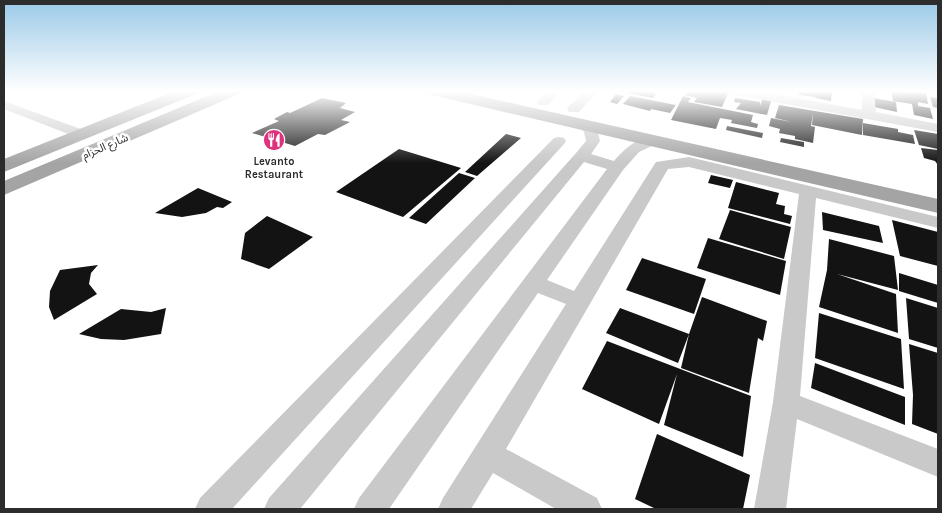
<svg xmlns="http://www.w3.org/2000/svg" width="942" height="513" viewBox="0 0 942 513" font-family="Karla,'Noto Sans Arabic',sans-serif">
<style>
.building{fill:#131313}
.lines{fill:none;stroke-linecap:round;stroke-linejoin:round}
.minor{fill:#c9c9c9;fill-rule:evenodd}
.major{fill:#a4a4a4;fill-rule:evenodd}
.labels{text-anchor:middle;stroke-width:5;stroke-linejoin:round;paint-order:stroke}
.far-street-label{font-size:11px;fill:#2c2c2c;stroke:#fff}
.far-poi-label{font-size:11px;font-weight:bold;fill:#2c2c2c;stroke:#fff}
</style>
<rect width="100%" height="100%" fill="#fff"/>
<path class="building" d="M630 91H650L656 94 653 98 628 93Z
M688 91H729L722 107 694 102 697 98 685 95Z
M800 91H832L831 101 815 98 816 97 799 95Z
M891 91 926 93 928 104 918 102V106L930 108 933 119 914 115 912 104 893 101Z
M616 94 624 96 617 104 610 102Z
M630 96 676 105 670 113 651 109 650 111 623 104Z
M683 96 691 98 688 102 753 115 751 122 758 124 757 128 731 123 732 120 720 118 716 129 671 120Z
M763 97 772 98 767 115 736 109 741 103 734 102 735 98 760 102V106Z
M930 97 938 98V108L933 107Z
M322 98 346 103 340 108 355 112 341 120 350 122 325 135 318 134 295 146 252 133 279 121 274 119 287 112 290 113Z
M874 98 896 102 897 112 874 107Z
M779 105 863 119 862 135 812 125 813 113 811 126 815 127 813 143 795 139V136L779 133 780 129 769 126 771 118 792 122 775 118Z
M863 123 898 129V132L913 135 915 144 863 135Z
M727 126 763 133 762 138 726 130Z
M914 130 938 134V149L919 145Z
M506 134 521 138 477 176 465 172Z
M781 138 804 142V147L780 142Z
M921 148 938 150V165L935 161 924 158Z
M399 149 461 168 403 217 336 192Z
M459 173 475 178 426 224 409 218Z
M711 175 733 180 730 188 708 183Z
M736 182 779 193 776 204 785 206 784 214 792 216 790 224 728 208Z
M198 188 232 202 223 208 217 207 206 213 182 217 155 213Z
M730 210 791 227 784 259 719 239Z
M822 212 879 226 883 243 823 230Z
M267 216 313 237 269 269 241 259 245 233Z
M892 220 938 232V266L900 256Z
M708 238 786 261 780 295 697 268Z
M829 239 894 256 898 290 837 274 896 294 898 333 819 307 827 270Z
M642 258 706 279 694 314 626 290Z
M98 265 91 273 89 284 97 294 54 320 49 307 50 291 60 270Z
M899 273 938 285V303L899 291Z
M702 297 767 321 763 341 758 338 749 393 681 368 689 334Z
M906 298 938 308V348L909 339Z
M166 308 161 334 124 340 101 339 79 334 121 309 151 312Z
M620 308 689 334 678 363 606 333Z
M819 313 901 339 904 389 815 358Z
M607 341 751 396 743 457 664 425 677 374 659 424 582 389Z
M909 344 938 353V405L931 403 938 405V434L912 424 913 395Z
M815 363 905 397V425L811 388Z
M657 434 750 475 743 509H656L635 499Z"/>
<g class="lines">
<path class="minor" d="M547 91H561L548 105H538L537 102Z
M585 91H598L579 112H569L567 109 569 106Z
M730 91H758L862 110V91H874L876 112 938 124V132L736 95Z
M4 101 86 131 88 134 86 137H76L4 109Z
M586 122C596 124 598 132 600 141L591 154 614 161C624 150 639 134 656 138L658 141 656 144 639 152 623 170 547 280 574 291 654 165 656 162 689 157 938 217V228L816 198 800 396 938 449V477L797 419 786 509H754L773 402 799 194 689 167 668 169 506 449 597 498 602 509H556L493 473 471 509H438L443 498 566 304 538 293 389 509H354L359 498 607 169 584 162 300 509H264L269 498 576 153 586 141 584 132 579 126Z
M559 137 564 138 566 141 564 144 232 509H195L200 498 554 138Z"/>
<path class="major" d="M175 91H198L196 94 4 172V159Z
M219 91H241L239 94 4 195V181Z
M428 91H458L938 199V213L436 96 430 94Z"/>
</g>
<linearGradient id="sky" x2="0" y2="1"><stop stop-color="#9ac9e8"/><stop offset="0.56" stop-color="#fff"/><stop offset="1" stop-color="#fff" stop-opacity="0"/></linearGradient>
<rect width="942" height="163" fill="url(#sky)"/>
<defs>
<g id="restaurant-disc" transform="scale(1.125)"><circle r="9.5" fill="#de327c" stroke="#fff"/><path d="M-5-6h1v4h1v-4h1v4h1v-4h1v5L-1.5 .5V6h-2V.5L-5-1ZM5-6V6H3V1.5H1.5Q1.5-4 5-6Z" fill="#fff"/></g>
</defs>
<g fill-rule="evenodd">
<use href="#restaurant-disc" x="274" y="140"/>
</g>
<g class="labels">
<g class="far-street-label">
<text transform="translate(105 146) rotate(-23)" y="4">شارع الحزام</text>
</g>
<g class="far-poi-label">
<text x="274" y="165">Levanto<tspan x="274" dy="13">Restaurant</tspan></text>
</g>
</g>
<rect width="942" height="513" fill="none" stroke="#2c2c2c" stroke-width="10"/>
</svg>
